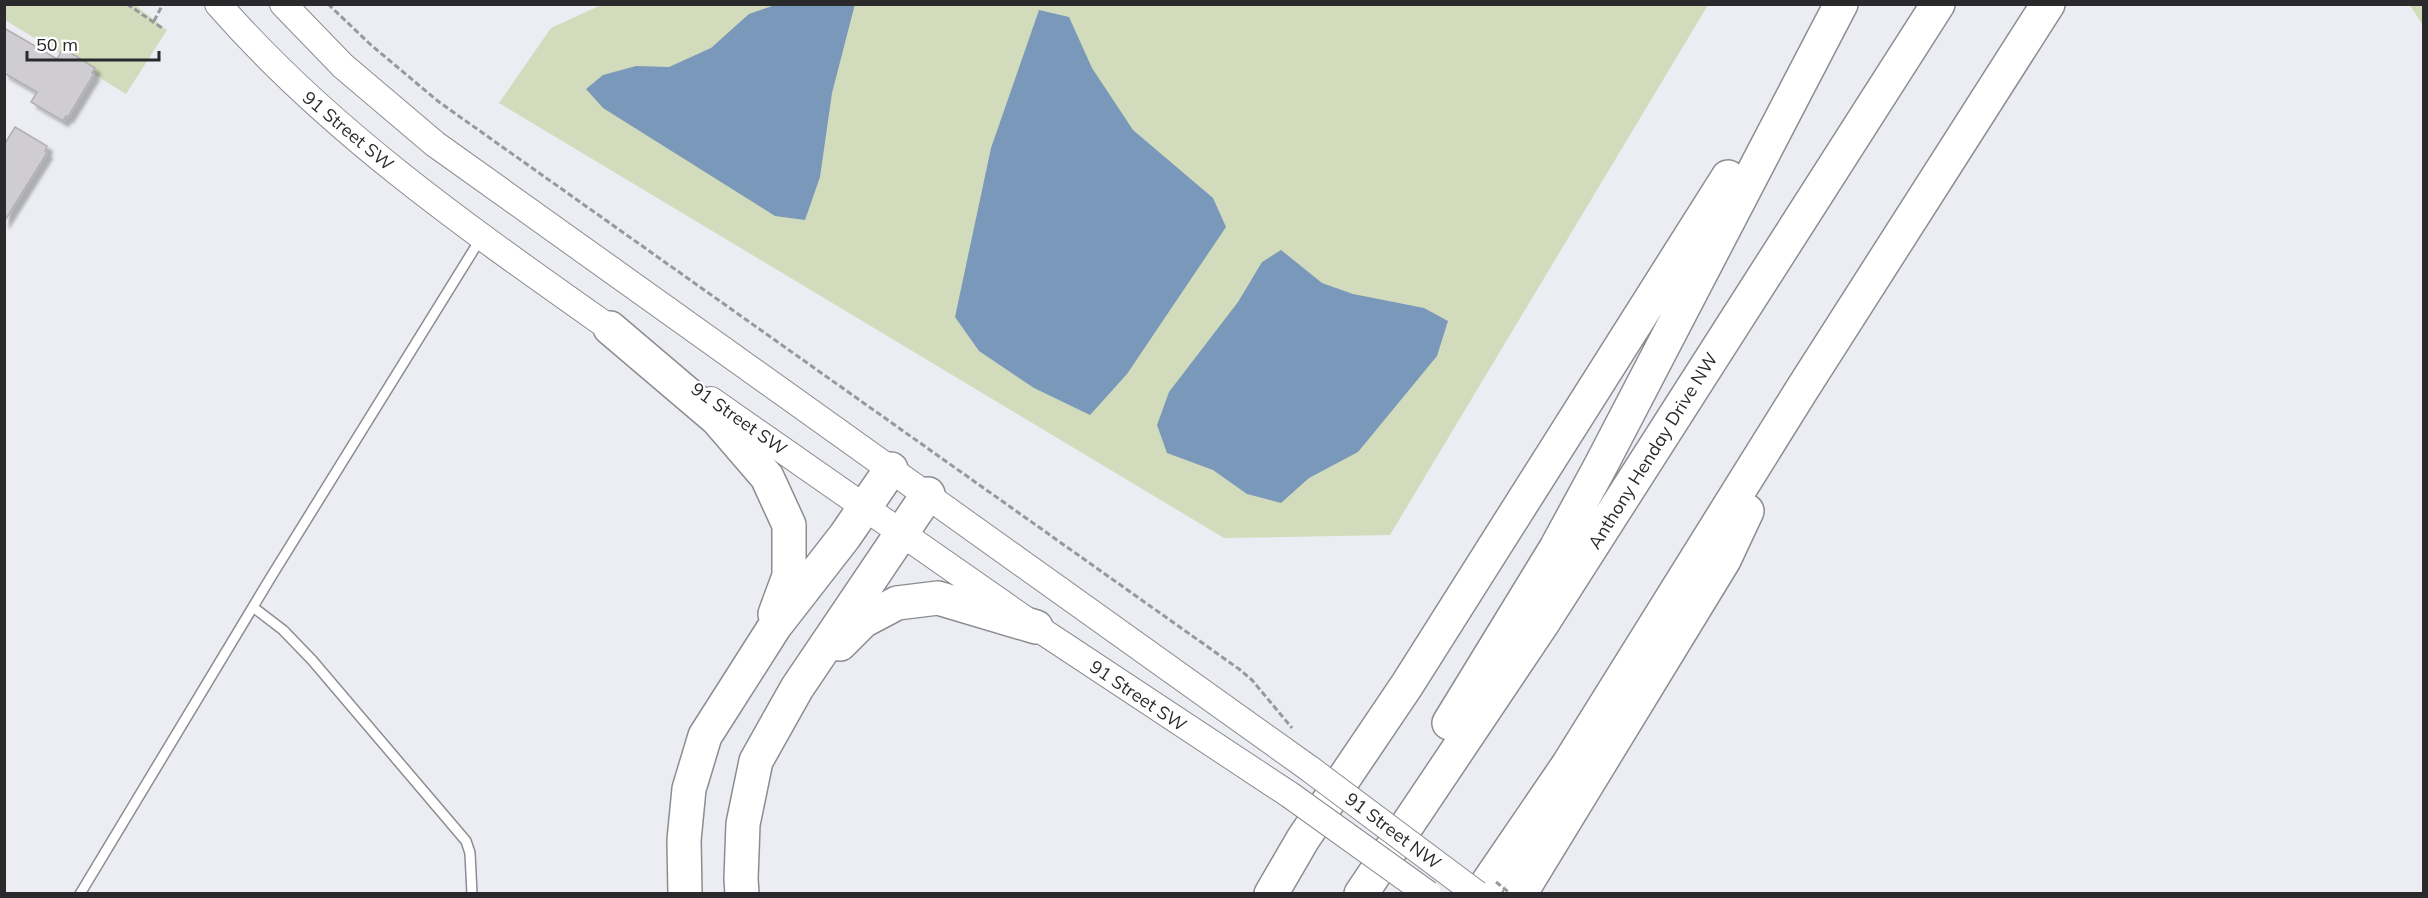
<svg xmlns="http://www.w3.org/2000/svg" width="2428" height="898" viewBox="0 0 2428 898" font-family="Mulish,sans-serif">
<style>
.green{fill:#d2dcbc}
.water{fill:#7998ba}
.building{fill:#cfcdd2;stroke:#b1afb3;stroke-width:1.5;filter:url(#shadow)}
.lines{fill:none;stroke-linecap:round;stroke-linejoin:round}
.service-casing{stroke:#8c8d92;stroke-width:12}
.secondary-casing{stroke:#8c8d92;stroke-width:28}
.motorway-casing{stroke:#8c8d92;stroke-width:36}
.path{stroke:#98999d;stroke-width:3;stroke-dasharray:6 3;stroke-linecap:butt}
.service{stroke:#fff;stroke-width:9}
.secondary{stroke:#fff;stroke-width:26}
.motorway{stroke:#fff;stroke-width:33}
.secondary-bridge-casing{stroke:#8c8d92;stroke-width:28;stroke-linecap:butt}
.path-bridge{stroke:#98999d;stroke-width:3;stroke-dasharray:6 3;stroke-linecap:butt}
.secondary-bridge{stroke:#fff;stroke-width:26}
.labels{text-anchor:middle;stroke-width:4.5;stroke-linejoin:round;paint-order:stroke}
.street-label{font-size:18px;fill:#2a2a2c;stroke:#fff}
</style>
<defs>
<filter id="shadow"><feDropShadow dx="5.5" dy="5.5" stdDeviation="1.5" flood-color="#0004"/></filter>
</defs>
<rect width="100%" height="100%" fill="#ebedf2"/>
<path class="green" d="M4 5H135L167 30 126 94 5 20Z
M601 5H1708L1390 535 1224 538 499 103 551 28Z
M2410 5H2423V26Z"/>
<path class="water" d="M855 4 832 93 820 177 805 220 775 216 603 108 586 89 603 75 636 66 669 67 711 48 749 14 775 5Z
M1039 10 1069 17 1092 68 1133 130 1213 198 1226 227 1127 374 1090 415 1034 388 979 351 955 317 991 148Z
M1281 250 1322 283 1353 294 1424 308 1448 321 1437 356 1358 452 1309 478 1281 503 1247 494 1213 470 1167 453 1157 425 1169 392 1238 302 1262 262Z"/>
<path class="building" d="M4 28 57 59 63 48 95 68 92 73 94 74 83 92 68 117 66 116 63 121 31 102 37 92 4 73Z
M15 127 47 146 45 151 47 153 4 222V145Z"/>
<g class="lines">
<g class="service-casing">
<path id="service" d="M253 607 283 630 312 660 466 841 470 853 472 894
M80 894 271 577 481 238"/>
</g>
<g class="secondary-casing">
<path id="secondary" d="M218 4C334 137 481 237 625 339
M283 4 343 66 435 144 1310 769
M711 400 1036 627 1290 795"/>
</g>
<g class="motorway-casing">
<path id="motorway" d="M610 328 717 419 767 477 789 525V576L775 614
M840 644 863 621 897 603 938 598 1036 627
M1449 723 1556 548 1600 467 1841 4
M685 894 684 840 689 789 705 736 775 626 845 536 891 469
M742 894 741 879 743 824 756 761 797 688 928 494
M1271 894 1303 839 1407 685 1728 177
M1361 894 1542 624 1938 4
M1480 894 1568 765 1801 391 2048 4
M1520 894 1724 560 1747 511"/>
</g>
<path class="path" d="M127 4 162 28
M328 4 371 45 439 102 1239 669 1252 680 1292 728
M154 21 163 4"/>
<use href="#service" class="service"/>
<use href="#secondary" class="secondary"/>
<use href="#motorway" class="motorway"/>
<g class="secondary-bridge-casing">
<path id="secondary-bridge" d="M1310 769 1477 894
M1290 795 1428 894"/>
</g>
<path class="path-bridge" d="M1496 882 1511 894"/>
<use href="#secondary-bridge" class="secondary-bridge"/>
</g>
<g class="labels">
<g class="street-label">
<text transform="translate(348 131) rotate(40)" y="6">91 Street SW</text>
<text transform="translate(739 419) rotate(35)" y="6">91 Street SW</text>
<text transform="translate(1653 451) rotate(-58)" y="6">Anthony Henday Drive NW</text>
<text transform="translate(1138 696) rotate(34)" y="6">91 Street SW</text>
<text transform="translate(1393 831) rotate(37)" y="6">91 Street NW</text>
</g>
</g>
<rect width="2428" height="898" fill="none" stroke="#2a2a2c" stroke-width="12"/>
<path d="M27 51v9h132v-9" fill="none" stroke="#2a2a2c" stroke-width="3"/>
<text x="36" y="51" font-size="18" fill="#2a2a2c" stroke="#ffffff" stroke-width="4.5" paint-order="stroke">50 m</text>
</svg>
